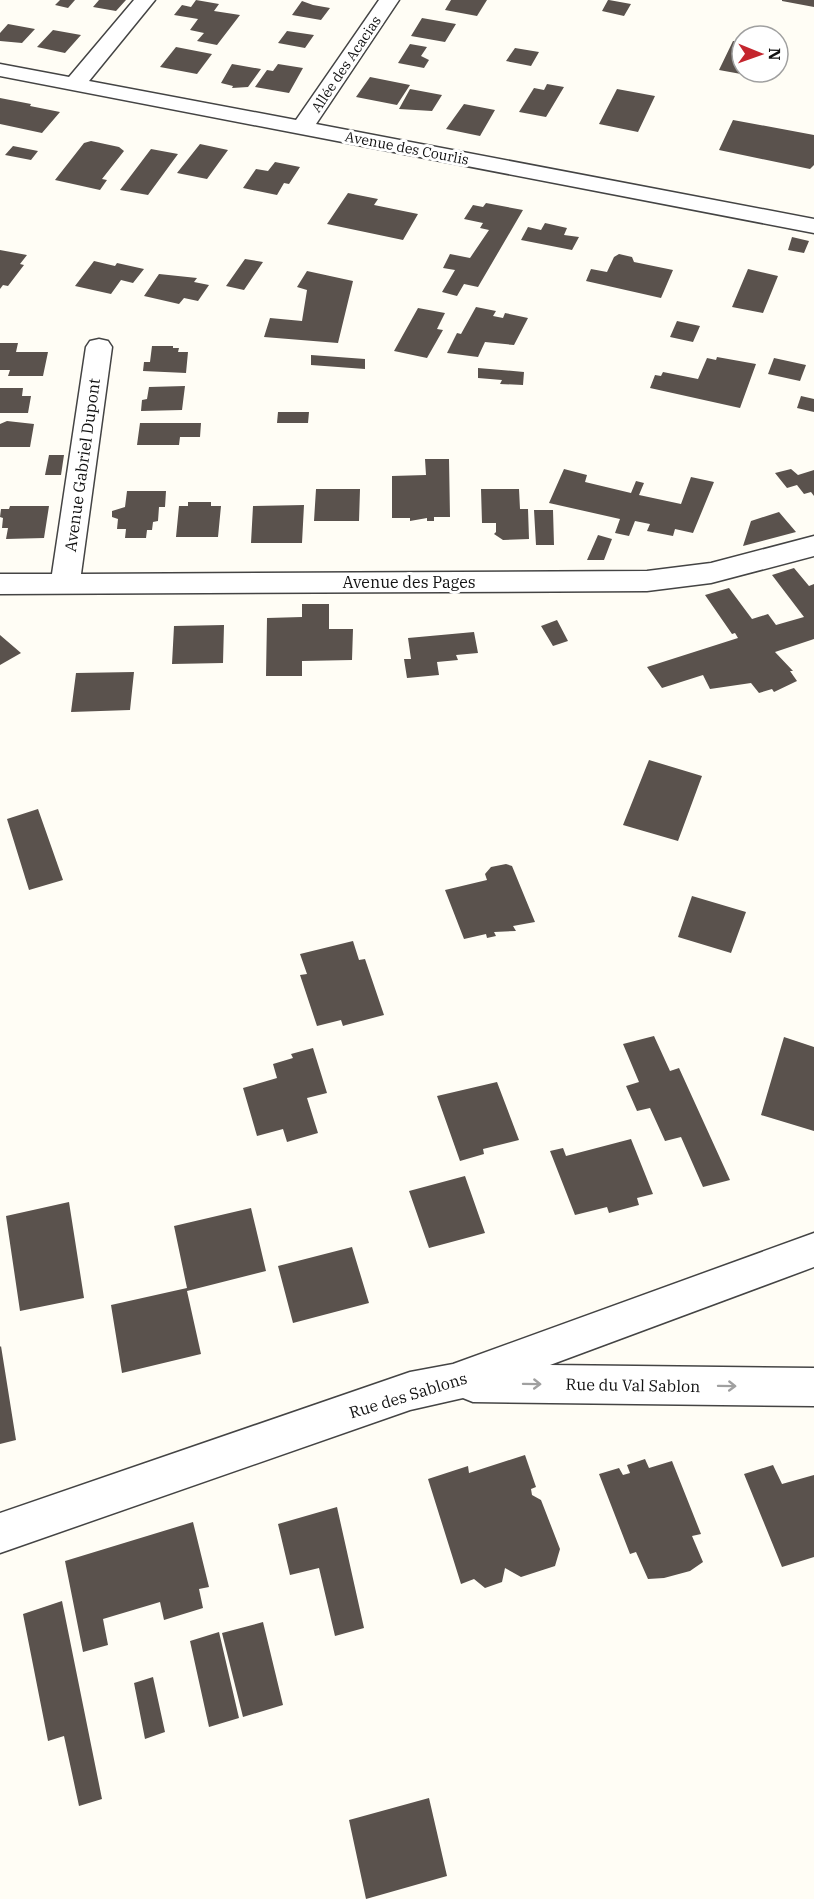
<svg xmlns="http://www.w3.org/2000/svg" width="814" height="1899" viewBox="0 0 814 1899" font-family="'IBM Plex Serif',serif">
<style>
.building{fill:#5a524d}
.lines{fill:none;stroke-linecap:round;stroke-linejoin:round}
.minor-casing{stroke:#444;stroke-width:3}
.minor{fill:#fff;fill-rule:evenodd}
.oneway{stroke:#a0a0a0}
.labels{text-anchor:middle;stroke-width:6;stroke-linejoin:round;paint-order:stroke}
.far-street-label{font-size:14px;fill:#111;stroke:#fff}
.street-label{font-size:16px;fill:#111;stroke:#fff}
</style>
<rect width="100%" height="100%" fill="#fffdf5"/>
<path class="building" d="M60 0H75L68 8 55 5Z
M99 0H126L116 11 93 7Z
M196 0 219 4 214 11 240 15 217 45 197 41 204 33 190 30 198 19 174 15 182 5 191 7Z
M451 0H487L477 16 445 10Z
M608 0H609L631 4 624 16 602 11Z
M782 0H814V7L782 1Z
M302 1 313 5 330 8 321 20 292 15Z
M422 18 456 24 445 42 411 36Z
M8 24 35 29 22 43 0 41V33Z
M53 30 81 35 65 53 37 47Z
M287 31 314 35 305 48 278 43Z
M733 41 742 42V72H754L752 76 719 70Z
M410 44 427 47 421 56 429 60 424 68 398 63Z
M176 47 212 54 197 74 160 67Z
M515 48 539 52 531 66 506 61Z
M232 64 261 69 248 87 232 88 233 86 221 83Z
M278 64 303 68 289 93 255 87 267 70 273 71Z
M370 77 410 85 397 105 356 97Z
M547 84 564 87 546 117 519 112 534 88 544 90Z
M410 89 442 95 432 111 399 109Z
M617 89 655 96 638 132 599 124Z
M0 98 31 104 30 106 60 112 42 133 0 124Z
M464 104 495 110 480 136 446 129Z
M733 120 814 135V165L810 169 719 150Z
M91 141 119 147 124 151 102 179 107 180 100 190 55 180 84 143Z
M200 144 228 150 207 179 177 173Z
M13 146 38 151 31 160 5 155Z
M151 149 178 154 148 195 120 190Z
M275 162 300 167 289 184 284 183 277 195 243 188 256 169 268 171Z
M348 193 378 199 374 205 418 214 403 240 327 224Z
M486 203 523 210 478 287 464 284 457 296 442 292 455 270 443 268 450 254 470 258 489 230 480 228 483 223 464 219 473 205 483 207Z
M545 223 567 228 564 235 579 237 572 250 521 240 528 227 541 230Z
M792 237 809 241 804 253 788 250Z
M0 250 27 255 20 264 24 265 8 286 3 285 0 289Z
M619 254 632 257 634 262 673 270 661 298 586 281 591 269 607 272 614 257Z
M245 259 263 262 244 290 226 286Z
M94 261 115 266 117 263 144 269 133 283 121 280 111 294 75 286Z
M748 269 778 276 763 313 732 307Z
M307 271 353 281 338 343 264 337 270 318 302 321 307 290 297 287Z
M159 274 197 278 194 282 209 285 198 301 184 298 179 304 144 296Z
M476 307 496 311 493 316 503 318 505 313 528 318 514 345 485 342 478 357 447 353 457 333 461 334Z
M418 308 445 313 437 329 443 330 427 358 394 351Z
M677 321 700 326 693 342 670 337Z
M0 343H18L16 352H48L43 376H8L10 370H0Z
M152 346H173V348H179L178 352H188L186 373 143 371 144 362H150Z
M311 355 365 359V369L311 365Z
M717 357 756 364 740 408 650 388 655 375 661 376 663 372 698 379 707 358 716 360Z
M774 358 806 365 800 381 768 374Z
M478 368 524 372 523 385 500 384 502 380 478 378Z
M185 386 182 410 141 411 142 400 147 399 149 387Z
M0 388H23L22 396H31L28 413H0Z
M801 396 814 399V412L797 408Z
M278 412H309L308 423H277Z
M7 421 34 424 30 447H0V424Z
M140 423H201L200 437H180L179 445H137Z
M49 455H64L61 475H45Z
M425 459H449L450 517H434V521H427V518L410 521V518H392V476L426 475Z
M564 469 587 475 585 482 631 493 636 481 644 483 639 495 681 504 691 477 714 482 693 533 675 529 673 536 647 531 650 524 635 521 629 536 615 533 620 519 549 503Z
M791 469 798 475 814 470V496L811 492 804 494 797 485 787 488 775 473Z
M316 489H360L359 521H314Z
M481 489H519L520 509H528L529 539 503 540 494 534 496 532V523H482Z
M127 491H166L165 507H159L158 521 153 522 152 530H147L146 538H125L126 529H117L118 519 112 517V511L125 507Z
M188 502H211V506H221L218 537H176L179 506H188Z
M304 505 302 543H251L253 506Z
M10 506H49L44 538 6 539 8 528H2L3 518 0 517 1 509H9Z
M534 510H553L554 545H536Z
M779 512 796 532 743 546 751 521Z
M598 535 612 539 604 560H587Z
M794 568 809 586 814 584V639L775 652 793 671H790L797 681 774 692 772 689 759 693 751 683 710 689 703 675 662 688 647 667 738 638 735 633 732 634 705 595 729 588 752 619 768 614 776 625 804 617 772 575Z
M302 604H329V629H353L352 660 302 661V676H266L267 618 302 617Z
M557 620 568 641 553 646 541 626Z
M224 625 223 663 172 664 174 626Z
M474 632 478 653 456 655 458 660 437 662 439 675 407 678 404 659H411L408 638Z
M0 635 21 653 0 665Z
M134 672 130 710 71 712 76 673Z
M649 760 702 776 678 841 623 825Z
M38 809 63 880 29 890 7 819Z
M506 864 512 866 535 922 513 926 516 931 494 932 496 936 487 938 486 934 464 939 445 890 487 880 485 874 491 867Z
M692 896 746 912 731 953 678 937Z
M353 941 359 960 365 959 384 1015 346 1025 343 1026 341 1020 317 1026 300 975 307 974 300 954Z
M654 1036 670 1071 679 1068 730 1180 703 1187 681 1137 665 1141 650 1108 637 1111 626 1086 639 1082 623 1044Z
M784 1037 814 1047V1131L761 1115Z
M313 1048 327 1093 307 1098 318 1133 287 1142 283 1129 257 1136 243 1088 277 1078 273 1064 293 1058 291 1054Z
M497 1082 519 1140 483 1149 484 1154 460 1161 437 1096Z
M631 1139 653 1194 637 1198 639 1205 609 1213 607 1207 575 1215 550 1151 563 1148 566 1156Z
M465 1176 485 1233 429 1248 409 1191Z
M69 1202 84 1298 20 1311 6 1216Z
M251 1208 266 1271 187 1291 201 1354 122 1373 111 1305 187 1288 174 1226Z
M352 1247 369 1303 293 1323 278 1266Z
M1 1346 16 1440 0 1444V1347Z
M525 1455 536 1487 531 1489 532 1495 541 1500 560 1549 555 1566 521 1577 505 1568 502 1582 485 1588 474 1579 461 1584 428 1479 468 1466 469 1473Z
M645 1459 649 1468 672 1461 701 1534 692 1536 703 1562 690 1571 664 1578 648 1579 636 1552 630 1554 599 1474 619 1468 623 1475 630 1473 627 1465Z
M773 1465 782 1484 814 1475V1557L782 1567 744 1474Z
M337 1507 364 1628 335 1636 319 1568 290 1575 278 1524Z
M193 1522 209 1587 199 1589 203 1608 164 1620 160 1602 103 1619 108 1645 83 1652 65 1561Z
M62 1601 102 1799 79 1806 64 1736 48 1741 23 1614Z
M263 1622 283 1705 243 1717 222 1633Z
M219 1632 239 1718 209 1727 190 1641Z
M153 1677 165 1732 145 1739 134 1683Z
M429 1798 447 1876 366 1899 349 1820Z"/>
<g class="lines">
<g class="minor-casing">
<path id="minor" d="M134 0H155L89 81 296 120 379 0H399L316 124 814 219V233L0 76V64L69 77Z
M99 339 108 341 112 347 81 574 647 571 711 563 814 536V556L711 583 647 591 0 594V574H52L86 347 90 341Z
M814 1233V1267L550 1365 814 1368V1406L473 1402 463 1398 410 1410 0 1553V1513L410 1372 453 1364Z"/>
</g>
<use href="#minor" class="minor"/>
</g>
<defs><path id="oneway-shaft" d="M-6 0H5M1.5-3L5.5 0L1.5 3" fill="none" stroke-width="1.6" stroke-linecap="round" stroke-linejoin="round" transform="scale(1.5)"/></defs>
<g class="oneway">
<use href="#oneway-shaft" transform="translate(532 1384) rotate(1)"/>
<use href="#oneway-shaft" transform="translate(727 1386) rotate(1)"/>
</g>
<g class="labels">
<g class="far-street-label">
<text transform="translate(346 64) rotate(-56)" y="5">Allée des Acacias</text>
<text transform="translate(407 148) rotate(11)" y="5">Avenue des Courlis</text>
</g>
<g class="street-label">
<text transform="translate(82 465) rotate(-82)" y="6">Avenue Gabriel Dupont</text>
<text x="409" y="588">Avenue des Pages</text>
<text transform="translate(633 1385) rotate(1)" y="6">Rue du Val Sablon</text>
<text transform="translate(408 1395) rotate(-17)" y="6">Rue des Sablons</text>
</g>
</g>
<g transform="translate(760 54) rotate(91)"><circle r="28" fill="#ffffff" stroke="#a0a0a0" stroke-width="1.5"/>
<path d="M0-4.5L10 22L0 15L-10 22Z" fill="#c4262e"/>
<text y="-9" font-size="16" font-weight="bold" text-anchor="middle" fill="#111111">N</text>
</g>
</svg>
